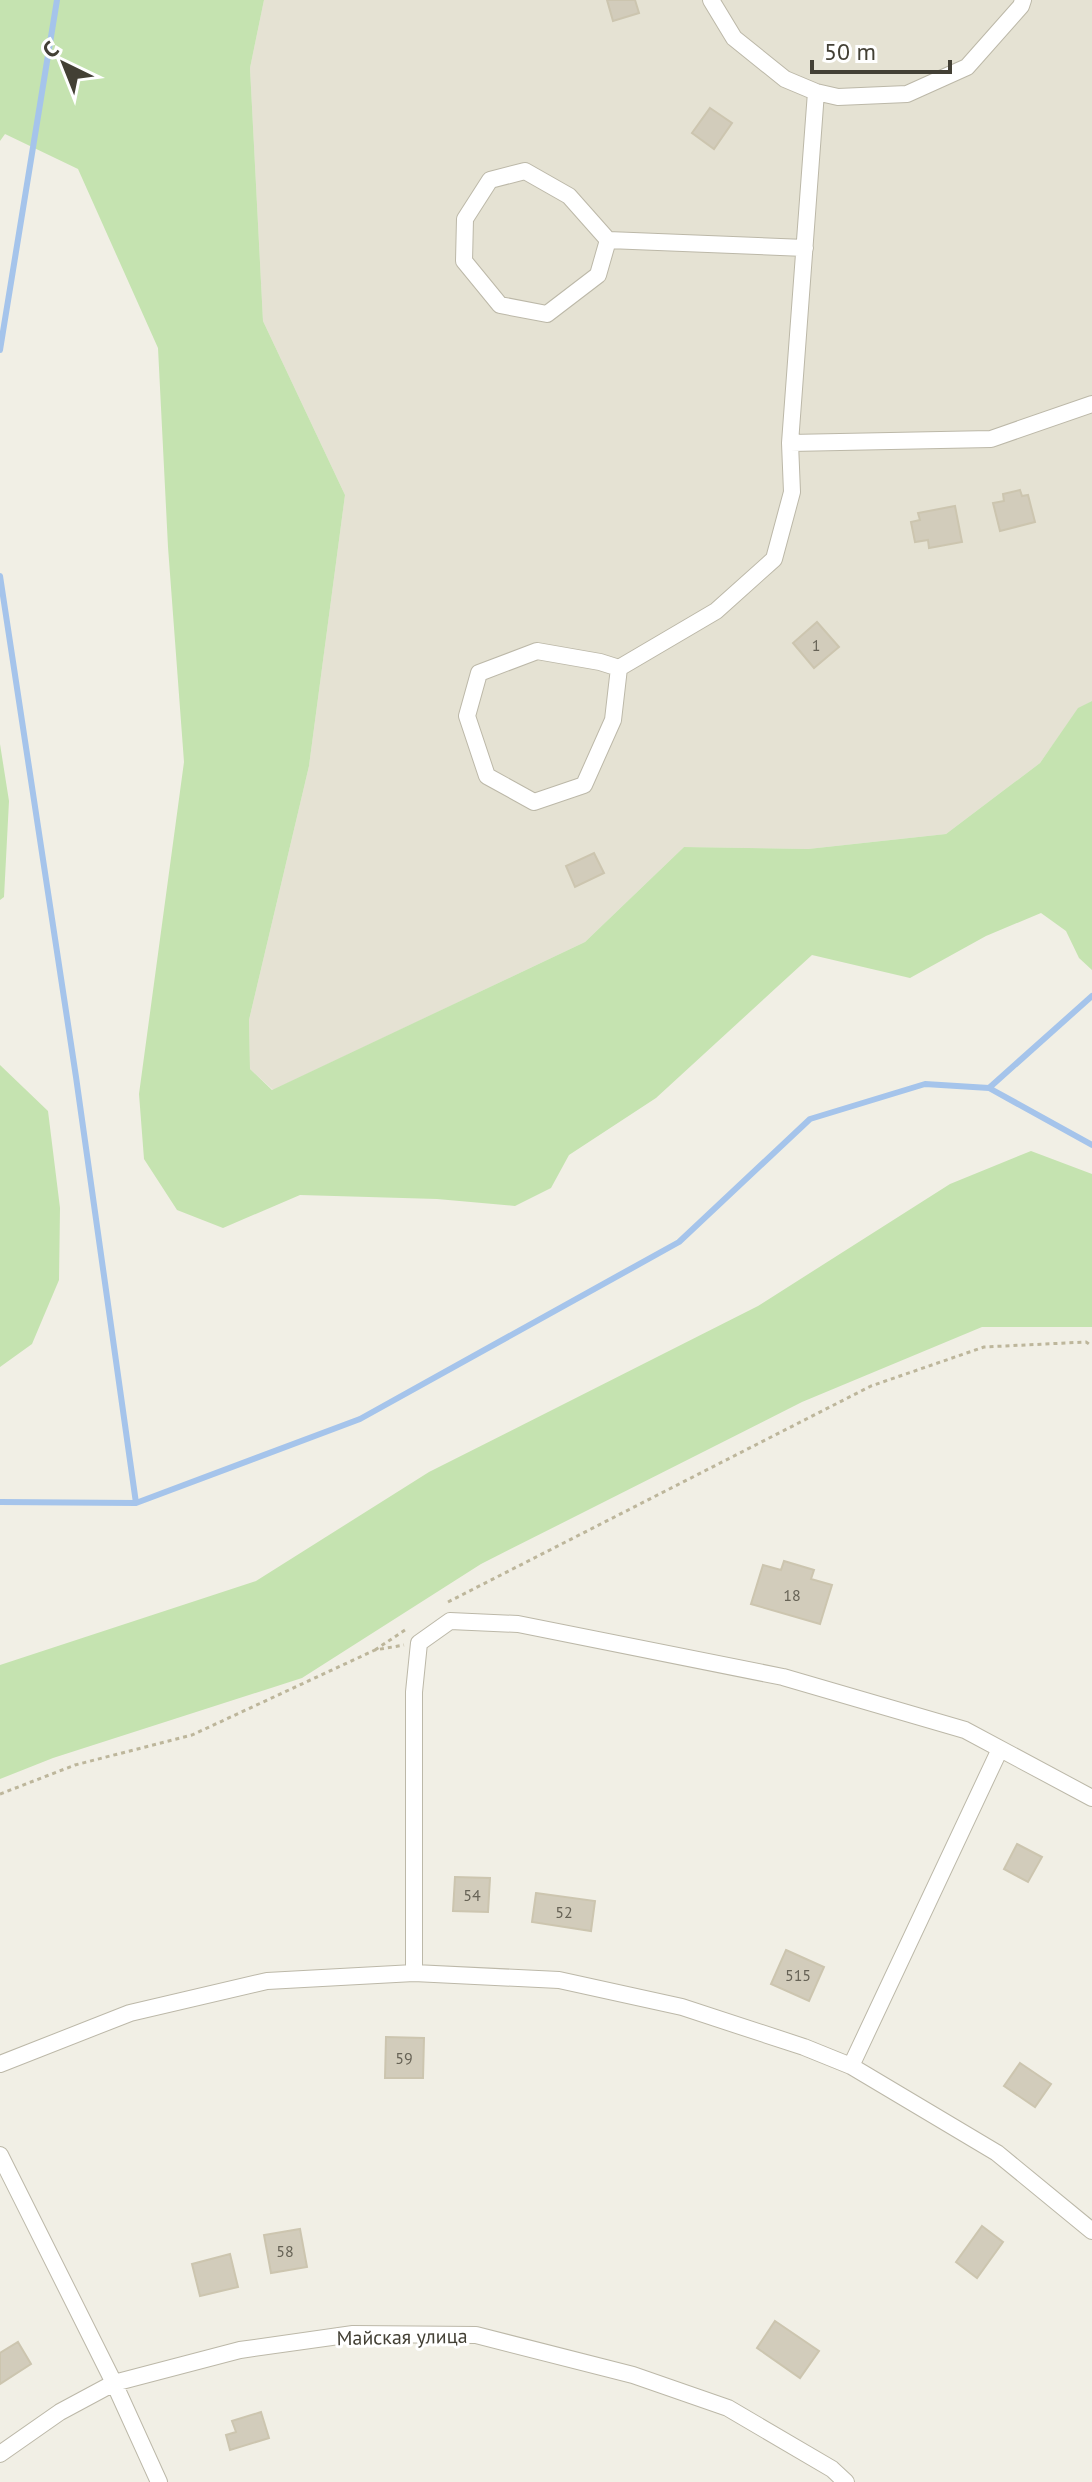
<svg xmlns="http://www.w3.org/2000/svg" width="1092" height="2482" viewBox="0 0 1092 2482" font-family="'PT Sans',sans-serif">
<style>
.residential{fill:#e5e2d3}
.green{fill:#c5e3b0}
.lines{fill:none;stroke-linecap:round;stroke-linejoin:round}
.stream{stroke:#a5c4eb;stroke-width:6}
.building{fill:#d2ccbb;stroke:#ccc5af;stroke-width:2}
.minor-casing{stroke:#bcb8a8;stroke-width:18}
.path{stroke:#bdb69b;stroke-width:3;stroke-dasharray:4 4;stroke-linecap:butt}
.minor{stroke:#fff;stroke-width:16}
.labels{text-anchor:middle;stroke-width:6;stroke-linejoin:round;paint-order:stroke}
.number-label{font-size:16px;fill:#676356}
.street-label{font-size:20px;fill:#434035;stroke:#fff}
</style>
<rect width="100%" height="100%" fill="#f1efe5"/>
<path class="residential" d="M264 0H1092V701L1078 709 1040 763 946 834 808 849 684 847 585 942 273 1090 250 1069 249 1020 309 766 345 495 263 321 250 68Z"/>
<path class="green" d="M0 0H264L250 68 263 321 345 495 309 766 249 1020 250 1069 272 1090 585 942 684 847 808 849 946 834 1040 763 1078 708 1092 701V970L1079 958 1066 931 1041 913 986 936 910 978 812 955 656 1098 569 1155 551 1188 515 1206 437 1199 300 1195 223 1228 177 1210 144 1159 139 1094 184 762 168 547 158 348 78 169 5 134 0 141Z
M0 744 9 801 4 897 0 900Z
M0 1065 48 1111 60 1208 59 1280 32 1344 0 1367Z
M1031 1151 1092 1174V1327H982L802 1402 481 1564 302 1678 53 1758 0 1779V1665L256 1581 429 1472 758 1306 950 1184Z"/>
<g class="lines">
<path class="stream" d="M0 350 57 0
M0 576 76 1077 136 1503
M989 1088 1092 1145
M0 1502 136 1503 360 1419 679 1242 810 1119 925 1084 989 1088 1092 996"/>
</g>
<path class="building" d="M607 0H635L639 13 613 21Z
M710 108 732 123 714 149 692 133Z
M1020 490 1022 496 1028 495 1035 522 1000 531 993 503 1004 501 1003 494Z
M955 506 962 542 929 548 928 540 915 542 911 522 920 520 918 513Z
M817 622 839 647 814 668 793 643Z
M594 853 604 873 575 887 566 866Z
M784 1561 814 1570 811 1579 832 1585 820 1624 751 1604 763 1565 781 1570Z
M1017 1844 1042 1857 1028 1882 1004 1869Z
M455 1877 490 1878 488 1912 453 1911Z
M536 1893 595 1901 591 1931 532 1922Z
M786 1950 824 1967 809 2001 771 1984Z
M386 2037 424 2038 423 2078H385Z
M1020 2063 1051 2084 1035 2107 1004 2086Z
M982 2226 1003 2242 977 2278 956 2262Z
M300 2229 307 2267 271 2273 264 2235Z
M230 2254 238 2287 200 2296 192 2264Z
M775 2321 819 2351 800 2378 757 2348Z
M18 2342 31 2364 0 2384V2353Z
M261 2412 269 2438 230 2450 226 2435 236 2432 232 2421Z"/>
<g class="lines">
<g class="minor-casing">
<path id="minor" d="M711 0 734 38 785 79 816 92 838 97 907 94 967 67 1021 6 1023 0
M608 240 598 275 547 314 500 305 464 261 465 219 490 180 525 171 569 196 608 240 805 248
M790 443 991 439 1092 404
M619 668 613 720 584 785 534 802 487 776 467 716 479 673 537 651 600 662 619 668 716 611 774 559 792 492 790 443 816 92
M414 1973V1692L419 1643 450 1621 518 1624 783 1677 965 1730 1092 1798
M0 2064 130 2013 267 1981 414 1973 559 1980 682 2007 804 2047 851 2066 997 2153 1092 2231
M851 2066 1000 1749
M0 2155 114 2383 159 2482
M0 2454 60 2412 114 2383 240 2350 353 2334 476 2335 633 2375 728 2408 832 2469 846 2482"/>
</g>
<path class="path" d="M448 1602 871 1386 984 1347 1086 1342 1092 1346
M375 1650 408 1628
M0 1794 75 1765 192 1735 375 1650 404 1645"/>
<use href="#minor" class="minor"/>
</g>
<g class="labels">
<g class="number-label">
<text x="816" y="651">1</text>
<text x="792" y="1601">18</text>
<text x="472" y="1901">54</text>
<text x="564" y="1918">52</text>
<text x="798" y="1981">515</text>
<text x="404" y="2064">59</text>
<text x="285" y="2257">58</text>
</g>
<g class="street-label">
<text transform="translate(402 2337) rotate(-1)" y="7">Майская улица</text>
</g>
</g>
<g transform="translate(64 64) rotate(317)" stroke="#ffffff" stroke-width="6" paint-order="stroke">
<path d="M0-6L14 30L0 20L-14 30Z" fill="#434035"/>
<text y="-12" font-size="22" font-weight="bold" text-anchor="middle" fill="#434035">С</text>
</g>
<path d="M812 60v12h138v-12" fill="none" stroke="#434035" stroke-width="4"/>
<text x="824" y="60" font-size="24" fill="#434035" stroke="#ffffff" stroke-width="6" paint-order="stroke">50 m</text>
</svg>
